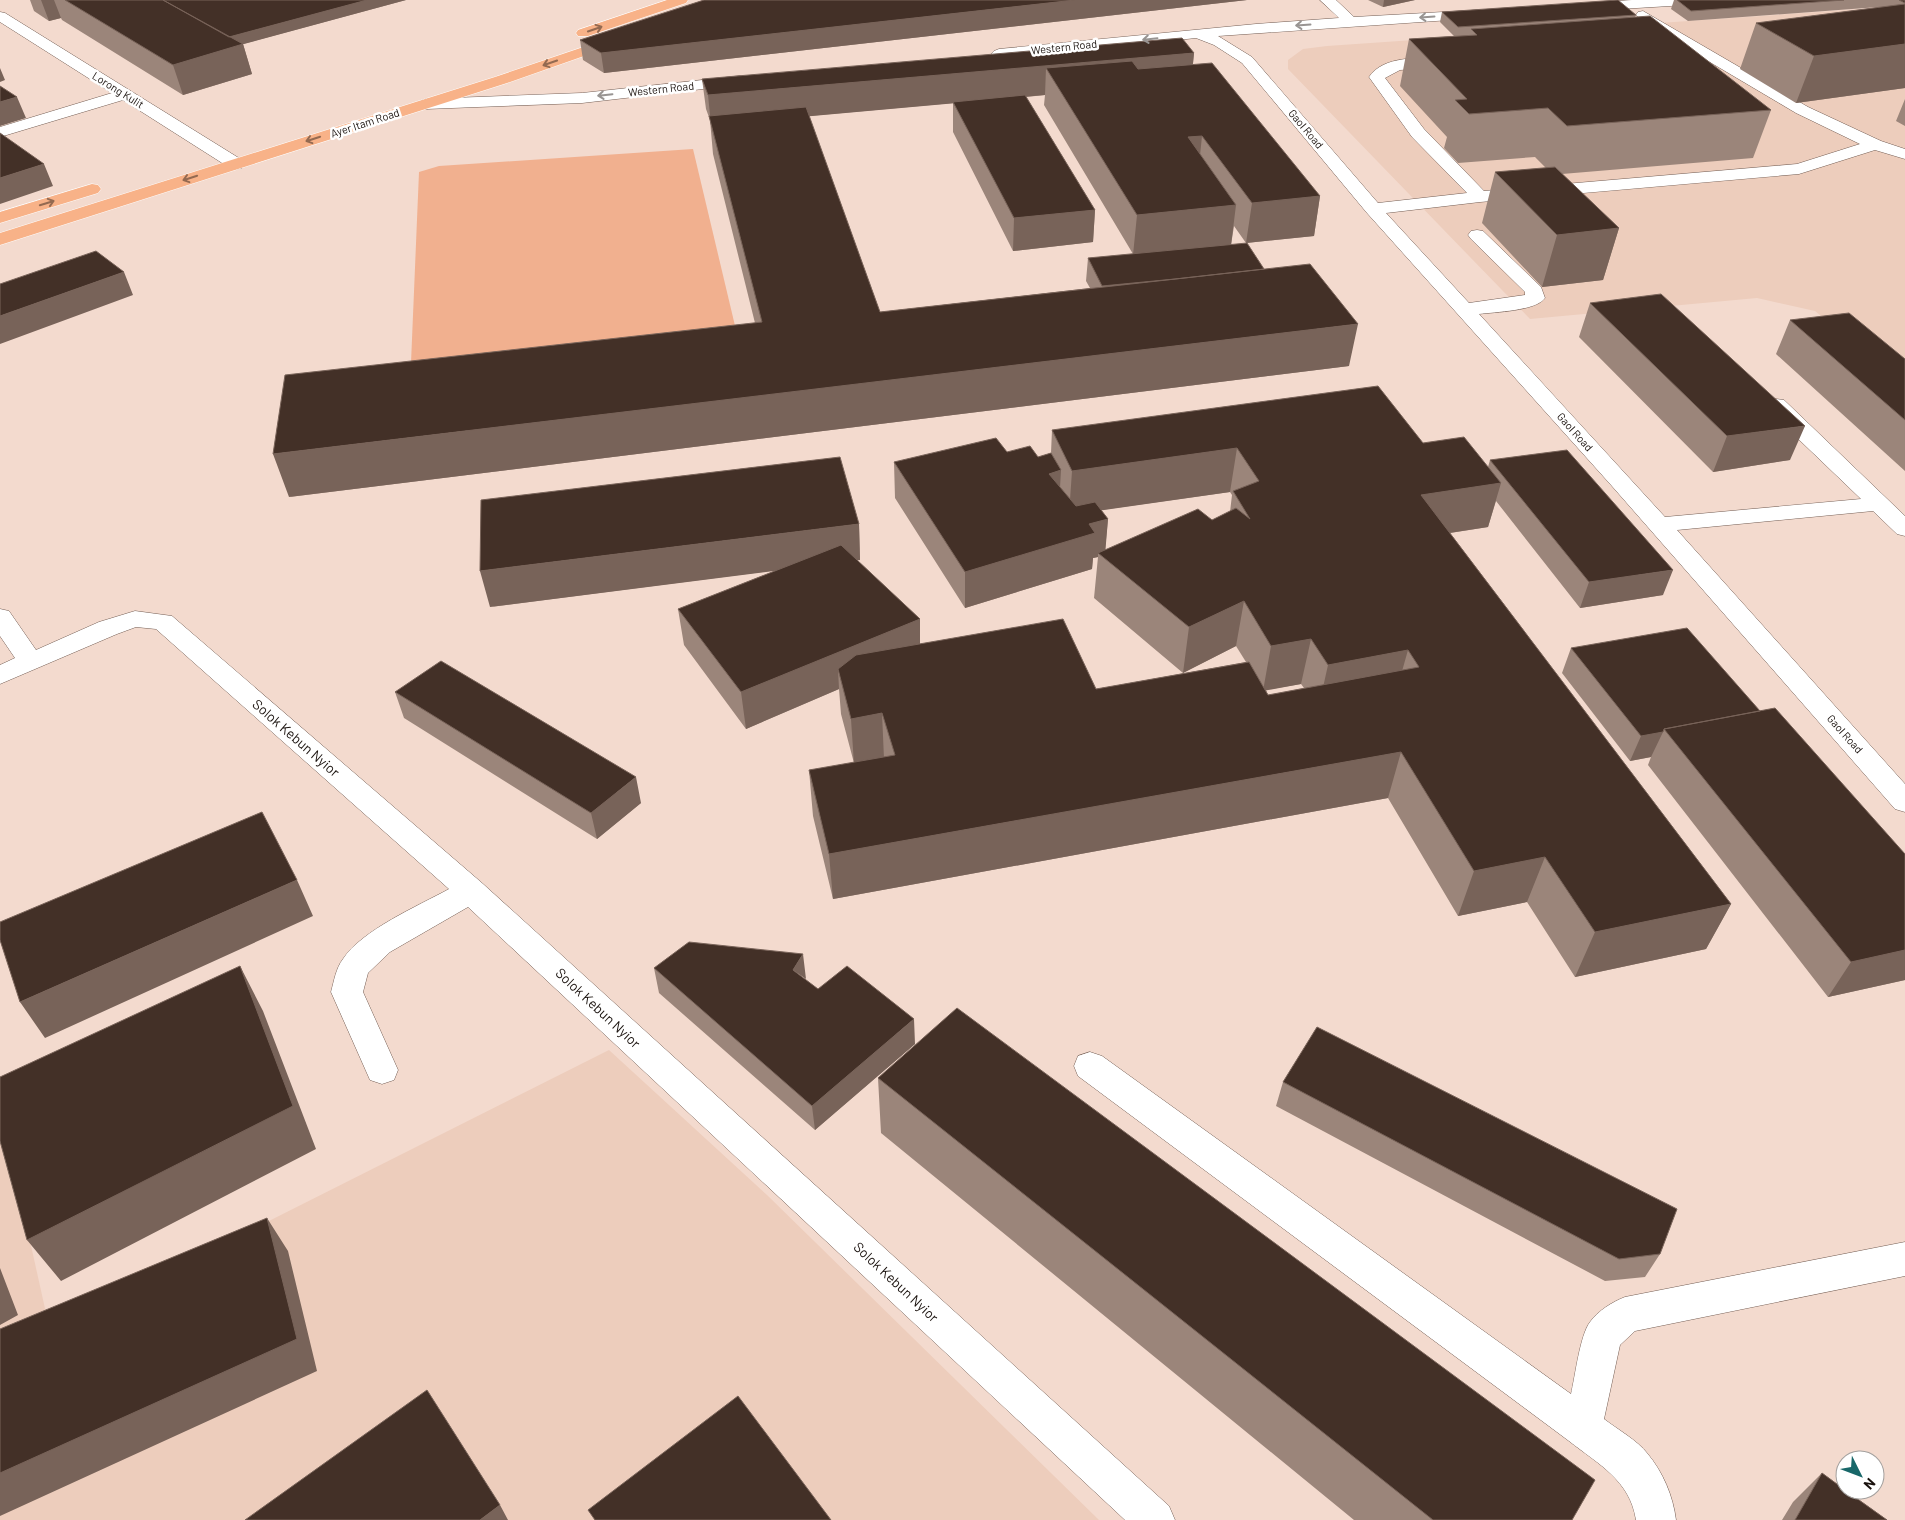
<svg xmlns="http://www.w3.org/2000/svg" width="1905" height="1520" viewBox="0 0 1905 1520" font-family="Barlow,sans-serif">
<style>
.built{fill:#edcdbc}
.green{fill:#f1b08f}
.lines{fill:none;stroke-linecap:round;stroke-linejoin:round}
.minor-casing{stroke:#745e54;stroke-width:1}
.major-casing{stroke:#fff;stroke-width:1}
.minor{fill:#fff;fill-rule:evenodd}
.major{fill:#f8b288;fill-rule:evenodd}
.wall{fill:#9b857a;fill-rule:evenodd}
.shaded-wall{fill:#786359}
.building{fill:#433027;stroke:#786359}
.oneway{stroke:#989492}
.oneway2{stroke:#946a51}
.labels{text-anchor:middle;stroke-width:5;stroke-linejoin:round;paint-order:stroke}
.far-street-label{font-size:11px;fill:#19110d;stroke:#fff}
.street-label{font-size:14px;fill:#19110d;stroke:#fff}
</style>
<rect width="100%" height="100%" fill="#f3dace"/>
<path class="built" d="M1905 6V386L1815 311 1757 298 1530 319 1288 69V60L1303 49 1327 46Z
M609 1050 767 1195 1099 1520H0V1106L50 1331Z"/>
<path class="green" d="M693 149 741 351 410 387 419 172 439 166Z"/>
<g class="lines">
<g class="minor-casing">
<path id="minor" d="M1320 0H1336L1354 17 1479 10 1484 11 1486 14 1484 17 1479 18 1218 36 1252 57 1378 203 1467 193 1412 137 1369 77C1384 55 1418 59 1441 57L1446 59 1449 62 1446 65 1441 67 1400 70 1385 78 1424 129 1484 191 1797 164 1860 144 1796 113 1649 26 1636 15 1638 12 1643 11 1808 107 1881 141 1905 149V159L1875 150 1799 174 1480 202 1386 213 1469 303 1525 295V292L1471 239 1468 235 1471 231 1477 230 1483 231 1541 287 1545 298C1536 311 1495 312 1479 314L1665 517 1861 499 1768 410 1765 405 1768 400 1776 399 1784 400 1905 516V536L1897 534 1873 511 1677 530 1905 784V812L1895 809 1611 485 1367 213 1242 63 1214 45 1196 38 999 59 994 57 991 54 994 51 999 49 1256 24 1339 18Z
M1632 0H1710L1708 3 1703 4 1587 11 1582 10 1580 7 1582 4 1587 3Z
M0 12 5 13 242 160 245 164 242 168 236 169 230 168 123 100 0 137V127L112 93 0 22Z
M740 76 746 78 748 81 746 84 582 103 426 109 420 107 418 104 420 101 426 99 582 93Z
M0 609 9 611 36 650 99 622 135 611 172 616 482 883 1169 1506 1175 1520H1125L468 907 390 952 368 973 363 992 398 1070 394 1080 382 1084 370 1080 331 992C334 981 336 968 343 959 362 930 418 906 449 889L156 629 136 627 117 634 0 684V665L15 658 0 636Z
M1090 1052 1102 1056 1571 1394C1575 1377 1580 1335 1590 1322 1598 1311 1612 1302 1625 1297L1905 1242V1276L1635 1331 1620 1345 1604 1419C1617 1429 1638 1441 1647 1453 1663 1472 1673 1496 1676 1520H1636C1630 1480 1598 1464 1569 1441L1078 1076 1074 1066 1078 1056Z"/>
</g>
<g class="major-casing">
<path id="major" d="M667 0H688L686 3 588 36H578L576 33 578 30Z
M616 36 621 37 623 40 621 43 507 83 0 245V233L495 77Z
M92 184 98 185 101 189 98 193 0 223V212Z"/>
</g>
<use href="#minor" class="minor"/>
<use href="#major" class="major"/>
</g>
<path class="wall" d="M30 0H406L243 44 252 74 183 95 62 20 61 18 49 21 34 11Z
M704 0H1247L604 73 583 60 580 40Z
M1368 0H1415L1383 7Z
M1674 0H1905V88L1796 103 1740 69 1756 23 1879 7 1688 21 1671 9Z
M1442 12 1636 15 1635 17 1771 110 1753 158 1562 174 1619 228 1603 280 1542 287 1482 223 1495 172 1546 168 1535 157 1458 163 1444 148 1447 137 1400 86 1409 39 1454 36 1440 22Z
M1194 53 1193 64 1320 196 1314 236 1246 243 1234 226 1231 245 1264 269 1349 366 289 497 755 323 713 154 710 120 706 109 702 79ZM1045 95 1044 105 1133 254 1088 258 1086 281 1090 288 880 312 809 116 953 103V132L1013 251 1093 242 1095 210 1026 97Z
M1905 99V126L1896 121Z
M1590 303 1790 460 1713 472 1579 337Z
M1790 320 1905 359V471L1776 354Z
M1052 430 1423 443 1488 467 1490 460 1663 595 1580 608 1496 501 1488 527 1450 533 1731 904 1706 949 1575 977 1527 902 1458 916 1388 798 833 899 813 816 809 770 854 763 841 714 839 689 746 729 684 645 678 609 777 570 490 607 859 524 860 560H857L920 619V644L1096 689 1246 662 1236 646 1183 673 1094 598 1098 557 1093 558 1092 569 965 608 895 498 894 462 1007 452 1038 457 1051 453ZM1230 492 1232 495 1230 512 1212 520 1105 550 1108 519 1101 510ZM1301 684 1304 688 1268 695 1266 690Z
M1571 648 1760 711 1905 854V980L1828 997 1648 765 1651 757 1630 761 1562 673Z
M395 692 641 803 597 839 404 718Z
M654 968 806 980 818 989 915 1044 815 1130 659 993Z
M878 1078 1572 1520H1354L881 1133Z
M1283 1082 1660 1254 1645 1277 1605 1281 1276 1106Z
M1822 1473 1887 1520H1782L1793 1502Z"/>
<path class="shaded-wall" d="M41 0H54L61 18 49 21Z
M367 0H406L214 52 211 42Z
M1075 0H1247L604 73 601 53Z
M1384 0H1415L1383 7Z
M243 44 252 74 183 95 173 65Z
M1905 44V88L1796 103 1814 56Z
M1194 53 1191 82 1046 68 1045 95 711 125 708 95Z
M0 68 5 80 0 82Z
M17 97 26 118 0 126V102Z
M1202 136 1198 175 1188 137Z
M44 164 53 186 0 204V178Z
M1320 196 1314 236 1246 243 1252 203Z
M1236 205 1231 245 1133 255 1137 215Z
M1095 210 1093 242 1013 251 1014 218Z
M1619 228 1603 280 1542 287 1557 235Z
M124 272 133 295 0 344V316Z
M1358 324 1349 366 289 497 273 454Z
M1805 426 1790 460 1713 472 1727 436Z
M1237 448 1230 492 1069 515 1072 471Z
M1061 470 1059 506 1049 474Z
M1501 483 1488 527 1410 539 1421 495Z
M1108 519 1105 555 1098 553V557L1093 558 1092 569 965 608V572L1089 524Z
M859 524 860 560 490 607 480 571Z
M1673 570 1663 595 1580 608 1589 582Z
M1244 601 1236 646 1183 673 1189 627Z
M920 619V655L838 669 839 689 746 729 741 692Z
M1311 639 1301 684 1263 691 1271 646Z
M1408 650 1395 696 1318 710 1328 665Z
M882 713 884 759 854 764 851 719Z
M1663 732 1651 757 1630 761 1641 736Z
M1401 752 1388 798 833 899 829 854Z
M636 777 641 803 597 839 591 813Z
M1545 857 1527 902 1458 916 1474 871Z
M297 880 313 916 45 1038 20 1002Z
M1731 904 1706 949 1575 977 1595 932Z
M1905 950V980L1828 997 1851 962Z
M803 954 806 979 793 970Z
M240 966 263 1011 316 1149 61 1281 27 1240Z
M914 1019 915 1044 815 1130 812 1106Z
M267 1218 288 1251 317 1371 0 1516V1473Z
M0 1268 18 1315 0 1325Z
M500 1505 508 1520H480Z"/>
<path class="building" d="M65 0H163L243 44 173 65Z
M163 0H367L229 37Z
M704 0H1075L601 53 580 40Z
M1618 0 1636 15 1458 27 1442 12Z
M1677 0H1844L1691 11Z
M1899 0H1905V3Z
M1905 4V44L1814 56 1756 23Z
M1650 16 1771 110 1567 126 1548 108 1469 114 1455 100 1467 99 1409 39 1477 35 1471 29Z
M1182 38 1194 53 708 95 702 79Z
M1132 61 1138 69 1212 63 1320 196 1252 203 1202 136 1188 137 1236 205 1137 215 1046 68Z
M0 86 17 97 0 102Z
M1025 95 1095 210 1014 218 953 102Z
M806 107 880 312 1310 264 1358 324 273 454 285 375 762 322 709 116Z
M0 133 44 164 0 178Z
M1555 167 1619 228 1557 235 1495 172Z
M1247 243 1264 269 1175 279 1102 286 1088 258Z
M96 251 124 272 0 316V284Z
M1661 294 1805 426 1727 436 1590 303Z
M1849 313 1905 359V420L1790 320Z
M1378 386 1423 443 1464 437 1501 483 1421 495 1731 904 1595 932 1545 857 1474 871 1401 752 829 854 809 770 895 755 882 713 851 719 838 669 856 655 1063 619 1096 689 1249 662 1268 695 1419 667 1408 650 1328 665 1311 639 1271 646 1244 601 1189 627 1098 553 1198 509 1212 520 1236 508 1250 519 1233 491 1259 481 1237 448 1072 471 1052 430Z
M996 438 1007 452 1030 446 1038 457 1051 453 1061 470 1049 474 1076 506 1095 502 1108 519 1089 524 1095 533 965 572 894 462Z
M1567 450 1673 570 1589 582 1490 460Z
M840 457 859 524 480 571 481 500Z
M841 545 920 619 741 692 678 609Z
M1687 628 1760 711 1664 729 1663 732 1641 736 1571 648Z
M441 661 636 777 591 813 395 692Z
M1775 708 1905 854V950L1851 962 1664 729Z
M262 812 297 880 20 1002 0 940V922Z
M689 942 803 954 793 970 818 989 847 966 914 1019 812 1106 654 968Z
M240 966 293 1106 27 1240 0 1141V1077Z
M957 1008 1595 1480 1572 1520H1433L878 1078Z
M1317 1027 1677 1209 1660 1254 1619 1259 1283 1082Z
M267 1218 297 1339 0 1473V1329Z
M427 1390 500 1505 480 1520H245Z
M738 1396 831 1520H595L588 1510Z
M1822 1473 1845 1490 1887 1520H1795Z"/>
<defs><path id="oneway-shaft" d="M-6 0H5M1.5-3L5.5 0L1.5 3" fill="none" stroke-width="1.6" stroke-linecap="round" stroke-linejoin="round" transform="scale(1.25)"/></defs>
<g class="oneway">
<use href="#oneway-shaft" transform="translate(1427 17) rotate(176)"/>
<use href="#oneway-shaft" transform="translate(1303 25) rotate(176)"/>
<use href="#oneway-shaft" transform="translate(1150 39) rotate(174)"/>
<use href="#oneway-shaft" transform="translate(605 95) rotate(174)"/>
</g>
<g class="oneway2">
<use href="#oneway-shaft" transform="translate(595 29) rotate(-19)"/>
<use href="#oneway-shaft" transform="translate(550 63) rotate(161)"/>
<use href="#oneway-shaft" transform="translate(313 139) rotate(162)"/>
<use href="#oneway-shaft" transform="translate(190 178) rotate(162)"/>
<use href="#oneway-shaft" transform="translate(47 203) rotate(-17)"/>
</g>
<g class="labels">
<g class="far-street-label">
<text transform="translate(1064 47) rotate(-6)" y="4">Western Road</text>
<text transform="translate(661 89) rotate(-6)" y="4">Western Road</text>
<text transform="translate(118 90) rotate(32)" y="4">Lorong Kulit</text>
<text transform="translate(365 123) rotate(-18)" y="4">Ayer Itam Road</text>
<text transform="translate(1306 129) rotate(50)" y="4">Gaol Road</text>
<text transform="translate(1575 432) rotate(48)" y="4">Gaol Road</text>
<text transform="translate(1845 734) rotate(48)" y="4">Gaol Road</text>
</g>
<g class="street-label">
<text transform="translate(296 738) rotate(41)" y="5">Solok Kebun Nyior</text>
<text transform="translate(598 1008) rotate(43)" y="5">Solok Kebun Nyior</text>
<text transform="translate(896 1282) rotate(43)" y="5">Solok Kebun Nyior</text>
</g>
</g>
<g transform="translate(1860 1475) rotate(132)"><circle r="24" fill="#ffffff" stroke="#a3a09e"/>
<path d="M0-4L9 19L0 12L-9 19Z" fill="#186769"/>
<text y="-8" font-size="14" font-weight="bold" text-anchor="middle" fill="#19110d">N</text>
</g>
</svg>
